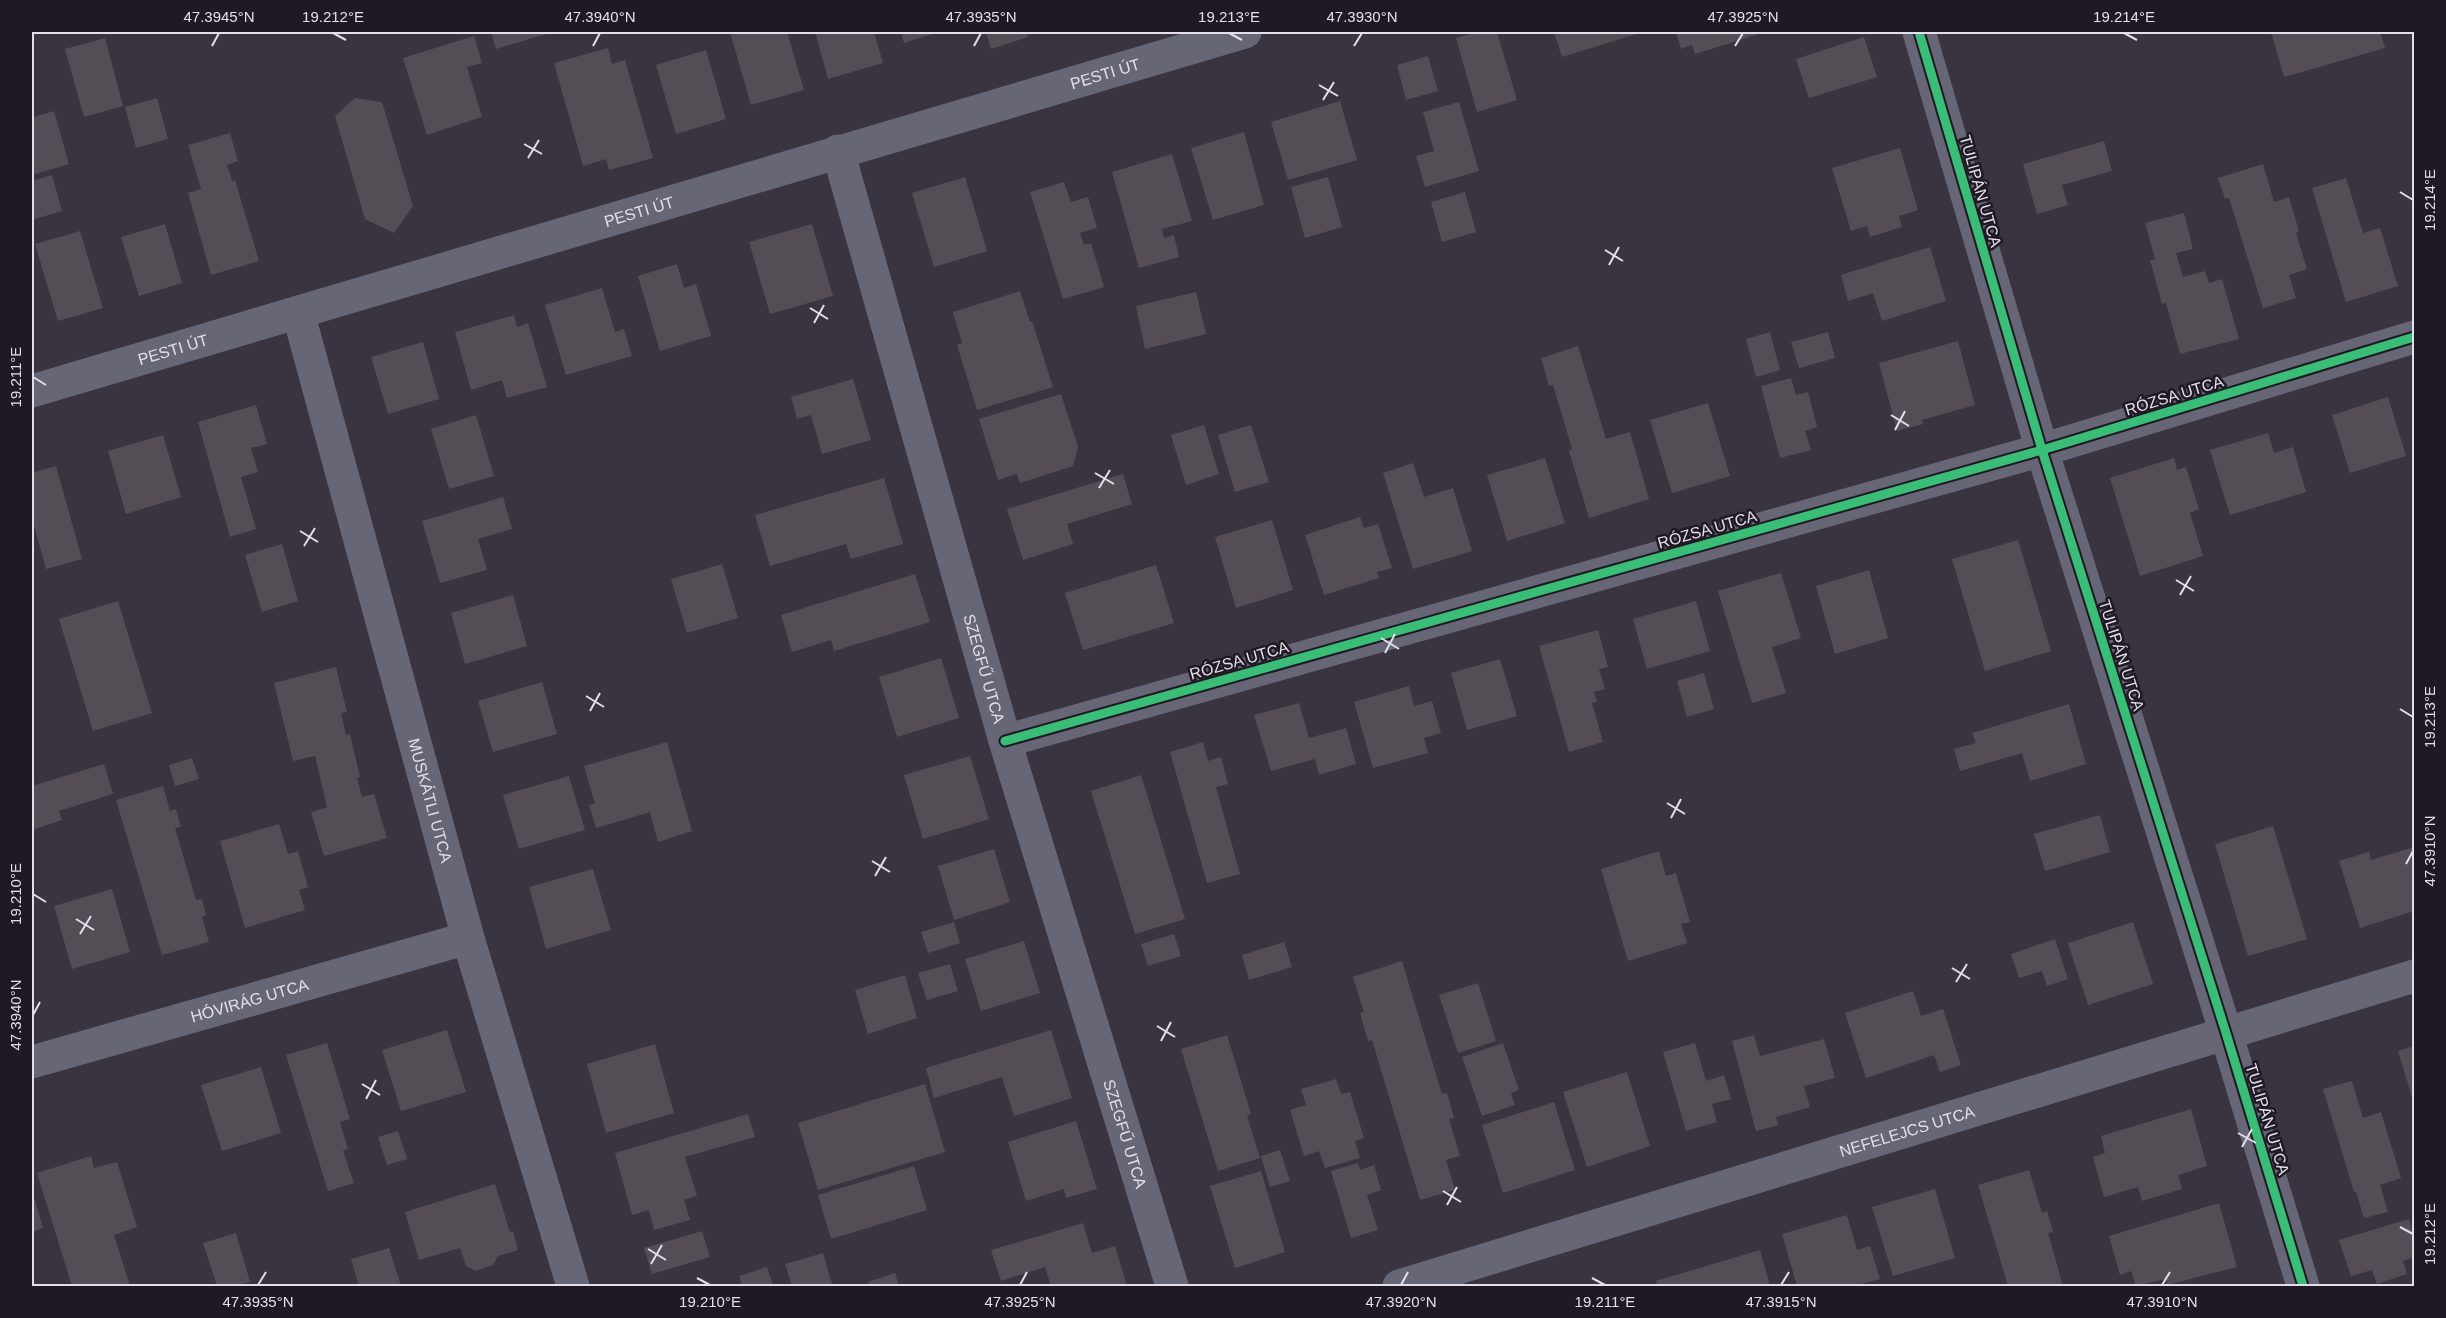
<svg xmlns="http://www.w3.org/2000/svg" width="2446" height="1318" viewBox="0 0 2446 1318" font-family="Arial,sans-serif">
<style>
.building{fill:#554d56}
.lines{fill:none;stroke-linecap:round;stroke-linejoin:round}
.minor{stroke:#667;stroke-width:33}
.cycleway-casing{stroke:#1e1923;stroke-width:13}
.cycleway{stroke:#3abd76;stroke-width:9}
.ticks{fill:none;stroke:#e4ddeb;stroke-width:2}
.labels{text-anchor:middle;stroke-width:5;stroke-linejoin:round;paint-order:stroke}
.street-label{font-size:16px;fill:#e4ddeb;stroke:#1e1923}
.neatline{fill:none;stroke:#e4ddeb;stroke-width:2}
.ticks-label{font-size:15px;text-anchor:middle;fill:#e4ddeb}
</style>
<rect width="100%" height="100%" fill="#3a3340"/>
<path class="building" d="M491 32H546V34L496 49Z
M730 32H787L804 90 751 105Z
M815 32H874L883 63 828 79Z
M901 32H938L904 43Z
M986 32H1026L1028 37 991 49Z
M1478 32H1497L1517 100 1477 112 1456 38Z
M1554 32H1643L1562 57Z
M1676 32H1755L1756 35 1695 54 1692 45 1681 49Z
M2271 32H2380L2385 48 2284 77Z
M474 36 482 63 467 67 482 117 427 135 403 58Z
M1864 37 1877 77 1809 98 1796 59Z
M105 38 123 106 84 117 65 49Z
M608 48 612 64 625 60 653 158 609 170 606 159 583 166 554 63Z
M706 50 726 119 676 134 656 65Z
M1428 56 1438 91 1406 100 1397 65Z
M157 98 168 139 136 148 125 107Z
M355 98 382 102 413 206 394 233 365 219 335 116Z
M1340 101 1357 160 1288 180 1271 122Z
M1459 102 1479 171 1425 187 1416 156 1434 151 1423 112Z
M32 110 34 117 54 111 69 164 32 175Z
M1244 132 1264 205 1213 220 1191 148Z
M230 133 238 161 227 165 232 181 235 180 259 261 211 275 188 193 201 189 188 145Z
M2104 141 2112 171 2062 185 2068 205 2037 214 2023 164Z
M1900 148 1918 210 1899 216 1902 227 1870 237 1867 226 1851 231 1832 168Z
M1172 154 1192 221 1162 229 1164 238 1174 235 1179 257 1139 268 1112 172Z
M2263 164 2274 202 2289 197 2299 231 2296 233 2307 269 2289 275 2296 298 2263 308 2229 198 2225 199 2218 178Z
M52 175 62 211 32 220V181Z
M965 177 987 251 934 267 912 193Z
M1328 177 1342 227 1305 238 1291 187Z
M2346 178 2363 233 2380 228 2398 286 2346 302 2312 188Z
M1064 182 1071 202 1088 197 1097 228 1080 233 1084 245 1091 243 1104 287 1063 299 1030 192Z
M1465 192 1476 232 1442 242 1431 202Z
M2184 213 2193 249 2176 253 2183 277 2205 271 2209 283 2222 279 2239 339 2180 354 2166 303 2162 304 2150 260 2155 259 2145 223Z
M165 224 182 283 139 296 121 237Z
M812 224 833 296 770 314 749 242Z
M80 231 103 308 58 321 35 244Z
M1930 247 1946 301 1882 321 1873 293 1848 301 1841 275Z
M677 264 684 288 696 284 711 336 660 351 638 276Z
M602 288 615 332 624 329 632 356 566 375 545 305Z
M1020 291 1030 322 1032 321 1053 387 977 410 957 345 962 343 953 312Z
M1196 292 1206 334 1145 349 1136 306Z
M514 315 517 327 528 323 547 387 507 398 502 380 471 390 455 332Z
M1770 332 1780 370 1756 377 1746 339Z
M1828 332 1835 358 1799 368 1791 342Z
M1958 341 1975 405 1922 420 1923 424 1897 431 1879 363Z
M423 342 439 399 388 414 371 357Z
M1578 346 1606 439 1630 432 1649 499 1589 518 1569 451 1572 449 1553 385 1549 386 1541 358Z
M1791 378 1796 395 1808 392 1817 427 1805 431 1811 450 1780 458 1761 386Z
M853 379 871 440 822 454 811 415 797 419 791 397Z
M1061 394 1078 447 1073 466 1020 483 1017 474 998 480 979 419Z
M2388 397 2406 456 2350 473 2332 415Z
M1708 403 1730 476 1672 493 1650 420Z
M256 405 267 444 251 448 258 472 241 477 256 529 230 537 198 422Z
M476 415 494 476 449 489 431 429Z
M1204 425 1219 474 1186 485 1171 435Z
M1251 425 1269 482 1235 492 1218 435Z
M2268 433 2274 453 2293 447 2306 492 2230 515 2210 450Z
M163 435 181 497 126 514 108 451Z
M1545 458 1565 523 1507 541 1487 475Z
M2174 458 2177 470 2186 467 2199 509 2190 513 2203 556 2140 576 2110 478Z
M1413 463 1424 497 1453 488 1472 551 1413 569 1383 473Z
M56 466 82 559 46 569 32 518V473Z
M1123 474 1132 504 1067 524 1073 544 1023 560 1007 509Z
M884 478 903 544 851 559 846 544 770 566 755 515Z
M503 497 512 529 478 539 487 570 440 583 422 521Z
M1360 517 1364 528 1378 524 1392 568 1377 572 1379 578 1324 595 1305 535Z
M1272 520 1293 590 1236 608 1215 537Z
M2018 540 2051 651 1985 671 1952 559Z
M282 544 298 601 262 612 245 555Z
M722 564 738 618 687 633 671 579Z
M1156 565 1174 623 1083 650 1065 593Z
M1869 570 1888 638 1835 654 1816 586Z
M1781 573 1801 638 1772 647 1786 693 1752 703 1718 591Z
M915 574 930 622 834 651 831 640 792 652 781 615Z
M513 595 527 646 465 664 451 613Z
M118 601 152 713 93 731 59 619Z
M1696 601 1710 651 1647 669 1633 619Z
M1598 630 1608 667 1599 669 1605 689 1594 692 1597 702 1592 703 1603 742 1569 752 1539 646Z
M941 658 959 718 897 737 879 677Z
M1500 659 1517 716 1467 730 1451 673Z
M336 667 347 712 341 713 346 735 350 734 360 777 357 778 362 797 374 794 387 838 324 856 311 812 327 807 315 756 293 761 274 683Z
M1704 673 1714 709 1687 717 1677 681Z
M542 682 557 734 493 752 478 701Z
M1409 686 1414 706 1432 701 1441 733 1424 738 1428 753 1373 768 1354 702Z
M1299 703 1309 738 1346 728 1356 764 1319 775 1315 759 1271 771 1254 715Z
M2069 704 2086 764 2030 781 2022 753 1960 771 1954 749 1976 743 1972 733Z
M667 742 692 831 658 842 650 812 596 828 589 805 595 804 584 766Z
M1203 742 1208 761 1221 757 1228 784 1216 787 1240 874 1207 883 1170 752Z
M970 756 989 819 923 839 904 775Z
M192 758 199 779 175 786 169 765Z
M104 764 113 794 59 811 62 820 32 830V786Z
M1141 775 1185 919 1135 934 1091 791Z
M569 776 585 830 519 849 503 795Z
M163 786 170 811 176 809 181 827 175 828 196 900 202 899 206 915 202 917 209 942 162 955 116 800Z
M2100 815 2110 852 2045 871 2034 834Z
M279 824 288 854 298 851 308 887 299 890 305 910 245 928 220 841Z
M2273 826 2307 939 2248 956 2215 844Z
M2414 847V911L2360 928 2339 861 2369 852 2371 860Z
M994 849 1010 902 954 920 938 866Z
M1659 851 1666 876 1676 873 1690 922 1681 924 1687 943 1628 961 1601 869Z
M593 869 611 930 546 949 529 887Z
M112 889 130 952 72 969 54 906Z
M954 922 960 943 928 953 921 932Z
M2133 922 2153 984 2088 1005 2068 943Z
M1174 934 1181 956 1148 966 1141 944Z
M2055 939 2068 979 2047 986 2042 971 2019 978 2011 954Z
M1024 941 1040 993 981 1011 965 959Z
M1284 942 1292 967 1249 980 1242 955Z
M1402 961 1442 1094 1447 1093 1454 1118 1449 1119 1460 1156 1446 1160 1455 1190 1420 1200 1372 1040 1368 1041 1360 1013 1364 1012 1353 977Z
M950 964 958 991 927 1000 918 973Z
M905 975 917 1018 868 1034 855 990Z
M1478 983 1496 1041 1458 1053 1439 995Z
M1913 991 1921 1016 1943 1009 1961 1065 1940 1072 1934 1055 1866 1078 1845 1013Z
M447 1030 466 1092 401 1111 382 1050Z
M1051 1030 1072 1098 1014 1116 1002 1077 934 1098 926 1068Z
M1227 1035 1251 1114 1247 1116 1260 1158 1218 1171 1181 1049Z
M1754 1035 1760 1056 1824 1039 1835 1078 1804 1086 1810 1107 1776 1117 1778 1125 1756 1131 1732 1041Z
M327 1043 350 1119 340 1122 348 1149 343 1151 354 1183 328 1191 286 1055Z
M1503 1043 1519 1090 1511 1093 1515 1105 1482 1116 1462 1057Z
M1695 1043 1706 1081 1724 1075 1731 1099 1712 1104 1717 1122 1686 1131 1663 1052Z
M655 1044 674 1113 606 1133 587 1064Z
M2414 1046V1104L2398 1051Z
M261 1067 281 1133 222 1151 201 1085Z
M1627 1072 1650 1146 1587 1167 1563 1092Z
M1336 1079 1341 1094 1350 1092 1364 1138 1355 1141 1360 1158 1325 1168 1319 1151 1304 1156 1290 1110 1306 1105 1301 1089Z
M2352 1081 2363 1118 2381 1112 2401 1178 2380 1185 2388 1212 2364 1218 2356 1192H2354L2323 1089Z
M925 1084 945 1152 818 1190 798 1123Z
M1554 1102 1575 1170 1503 1193 1482 1125Z
M2191 1109 2207 1166 2178 1175 2182 1189 2142 1201 2138 1187 2104 1197 2093 1157 2105 1153 2101 1136Z
M748 1114 755 1137 685 1157 697 1196 684 1200 690 1220 654 1230 649 1210 632 1215 615 1153Z
M1076 1121 1097 1189 1066 1198 1064 1189 1026 1201 1008 1142Z
M398 1131 407 1159 387 1165 378 1137Z
M1280 1150 1290 1181 1270 1187 1261 1156Z
M91 1156 94 1168 117 1162 137 1227 114 1235 130 1286H72L37 1173Z
M1358 1163 1360 1170 1374 1165 1381 1190 1367 1195 1378 1230 1351 1238 1331 1171Z
M914 1166 927 1210 831 1239 818 1195Z
M2029 1170 2042 1213 2047 1211 2053 1232 2048 1233 2063 1286H2008L1978 1185Z
M1261 1171 1285 1252 1235 1268 1210 1186Z
M495 1184 510 1232 513 1231 518 1250 498 1256 493 1265 475 1271 466 1266 460 1248 419 1260 405 1212Z
M1935 1189 1955 1258 1893 1276 1872 1207Z
M35 1200 43 1228 32 1232V1201Z
M2219 1203 2237 1267 2167 1285 2166 1279 2136 1286 2131 1271 2120 1275 2109 1236Z
M1847 1215 1857 1250 1870 1246 1880 1279 1854 1286H1797L1782 1234Z
M2409 1219 2414 1238V1257L2403 1261 2407 1274 2377 1284 2372 1270 2351 1276 2339 1240Z
M1083 1223 1092 1253 1115 1246 1127 1286H1051L1045 1267 1001 1281 991 1250Z
M702 1231 710 1257 652 1274 644 1248Z
M236 1233 250 1282 234 1286H217L203 1243Z
M389 1248 401 1286H359L351 1259Z
M1760 1250 1770 1286H1657L1656 1281Z
M823 1253 832 1284 823 1286H792L785 1264Z
M767 1267 773 1286H742L739 1276Z
M895 1273 899 1286H869L868 1282Z"/>
<g class="lines">
<g class="minor">
<path d="M1919 32 2042 450 2226 1033 2303 1286"/>
<path id="s1" d="M838 151 1005 741 1172 1286"/>
<path id="s2" d="M298 312 468 938 573 1286"/>
<path id="s3" d="M32 391 1245 32"/>
<path d="M1005 741 2042 450 2414 337"/>
<path id="s4" d="M32 1062 468 938"/>
<path id="s5" d="M1399 1286 2414 976"/>
</g>
<g class="cycleway-casing">
<path id="cycleway" d="M1919 32 2042 450 2226 1033 2303 1286
M1005 741 2042 450 2414 337"/>
</g>
<use href="#cycleway" class="cycleway"/>
</g>
<path class="ticks" d="M333 33 346 40M1229 33 1242 40M2124 33 2137 40M212 46 219 33M593 46 600 33M974 46 981 33M1354 46 1362 33M1735 46 1743 33M1319 85 1338 96M1323 100 1334 82M524 144 542 154M528 158 539 140M2400 192 2413 200M1605 250 1623 261M1609 265 1619 247M810 308 828 319M814 323 824 305M33 377 46 385M1891 415 1909 426M1895 430 1905 411M1095 473 1114 484M1099 488 1110 470M300 531 318 542M304 546 315 528M2176 580 2194 591M2180 595 2191 576M1381 638 1399 649M1385 653 1395 634M586 696 604 707M2400 709 2413 717M590 711 600 693M1667 803 1685 814M1671 818 1681 799M872 861 890 872M2406 864 2413 851M875 876 886 857M33 894 46 902M76 919 94 930M80 934 91 916M1952 968 1970 979M1956 982 1967 964M33 1015 40 1002M1157 1026 1175 1037M1161 1041 1171 1022M362 1084 380 1095M366 1099 376 1080M2238 1133 2256 1143M2242 1147 2252 1129M1443 1191 1461 1202M1447 1205 1457 1187M2400 1227 2413 1234M648 1249 666 1260M651 1264 662 1245M697 1278 710 1285M1592 1278 1605 1285M258 1285 266 1272M1020 1285 1027 1272M1401 1285 1408 1272M1781 1285 1789 1272M2162 1285 2170 1272"/>
<g class="labels">
<g class="street-label">
<text dy="6" stroke="none"><textPath href="#s3" startOffset="1119">PESTI ÚT</textPath></text>
<text transform="translate(1981 191) rotate(74)" y="6">TULIPÁN UTCA</text>
<text dy="6" stroke="none"><textPath href="#s3" startOffset="633">PESTI ÚT</textPath></text>
<text dy="6" stroke="none"><textPath href="#s3" startOffset="147">PESTI ÚT</textPath></text>
<text transform="translate(2174 395) rotate(-17)" y="6">RÓZSA UTCA</text>
<text transform="translate(1707 529) rotate(-16)" y="6">RÓZSA UTCA</text>
<text transform="translate(2122 655) rotate(72)" y="6">TULIPÁN UTCA</text>
<text transform="translate(1239 660) rotate(-16)" y="6">RÓZSA UTCA</text>
<text dy="6" stroke="none"><textPath href="#s1" startOffset="538">SZEGFŰ UTCA</textPath></text>
<text dy="6" stroke="none"><textPath href="#s2" startOffset="506">MUSKÁTLI UTCA</textPath></text>
<text dy="6" stroke="none"><textPath href="#s4" startOffset="226">HÓVIRÁG UTCA</textPath></text>
<text transform="translate(2268 1119) rotate(73)" y="6">TULIPÁN UTCA</text>
<text dy="6" stroke="none"><textPath href="#s5" startOffset="531">NEFELEJCS UTCA</textPath></text>
<text dy="6" stroke="none"><textPath href="#s1" startOffset="1024">SZEGFŰ UTCA</textPath></text>
</g>
</g>
<rect width="2446" height="1318" fill="none" stroke="#1e1923" stroke-width="66"/>
<rect x="33" y="33" width="2380" height="1252" class="neatline"/>
<g class="ticks-label">
<text x="219" y="22">47.3945°N</text>
<text x="333" y="22">19.212°E</text>
<text x="600" y="22">47.3940°N</text>
<text x="981" y="22">47.3935°N</text>
<text x="1229" y="22">19.213°E</text>
<text x="1362" y="22">47.3930°N</text>
<text x="1743" y="22">47.3925°N</text>
<text x="2124" y="22">19.214°E</text>
<text transform="translate(2430 200) rotate(-90)" y="5">19.214°E</text>
<text transform="translate(16 377) rotate(-90)" y="5">19.211°E</text>
<text transform="translate(2430 717) rotate(-90)" y="5">19.213°E</text>
<text transform="translate(2430 851) rotate(-90)" y="5">47.3910°N</text>
<text transform="translate(16 894) rotate(-90)" y="5">19.210°E</text>
<text transform="translate(16 1015) rotate(-90)" y="5">47.3940°N</text>
<text transform="translate(2430 1234) rotate(-90)" y="5">19.212°E</text>
<text x="258" y="1307">47.3935°N</text>
<text x="710" y="1307">19.210°E</text>
<text x="1020" y="1307">47.3925°N</text>
<text x="1401" y="1307">47.3920°N</text>
<text x="1605" y="1307">19.211°E</text>
<text x="1781" y="1307">47.3915°N</text>
<text x="2162" y="1307">47.3910°N</text>
</g>
</svg>
